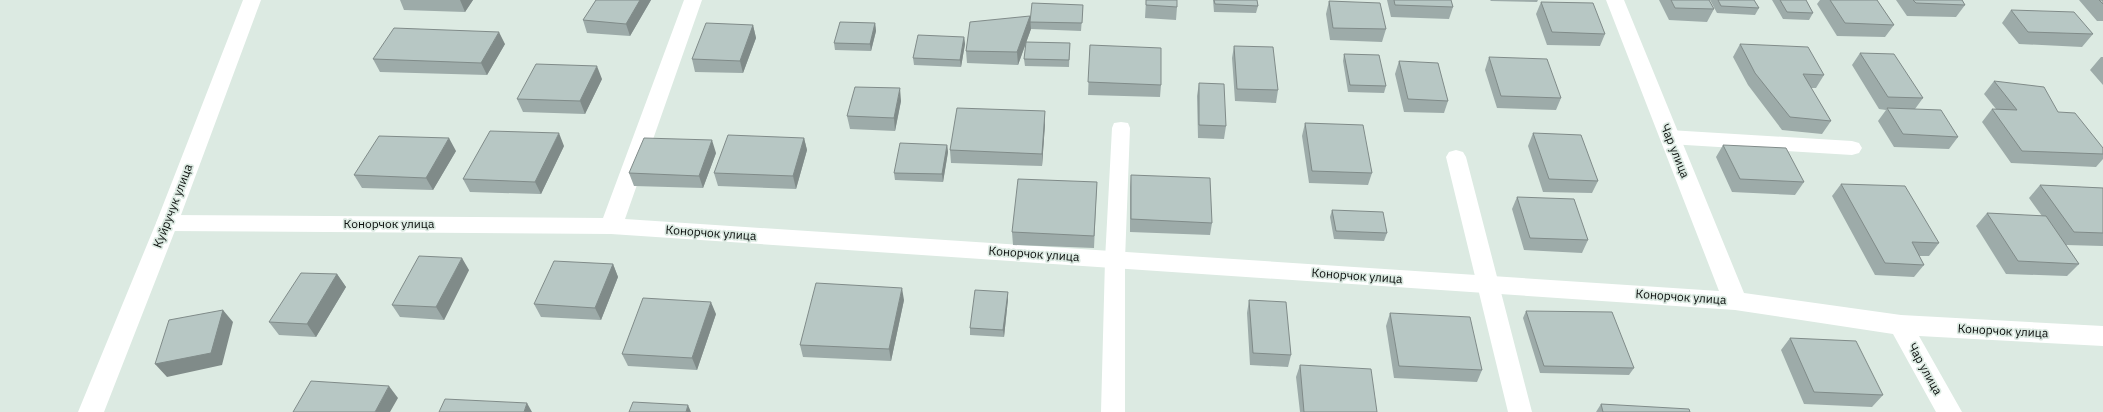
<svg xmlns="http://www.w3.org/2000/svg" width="2103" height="412" viewBox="0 0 2103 412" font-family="'IBM Plex Sans',sans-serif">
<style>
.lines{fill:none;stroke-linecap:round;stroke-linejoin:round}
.service{fill:#fff;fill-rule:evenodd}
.minor{fill:#fff;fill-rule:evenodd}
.tertiary{fill:#fff;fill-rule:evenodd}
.wall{fill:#9daba9}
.shaded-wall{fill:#808b89}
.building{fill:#b7c7c4;stroke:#808b89}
.labels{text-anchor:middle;stroke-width:3.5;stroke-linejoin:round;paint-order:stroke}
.street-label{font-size:12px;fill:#0a0e0c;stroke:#dceae2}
</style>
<rect width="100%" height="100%" fill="#dceae2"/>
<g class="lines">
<path class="service" d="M1121 122 1128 123 1130 128 1125 260V412H1101L1105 260 1112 128 1114 123Z
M1669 130 1852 141 1859 143 1862 148 1859 153 1852 155 1669 144 1662 142 1660 137 1662 132Z
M1456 150 1463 152 1466 157 1532 412H1508L1446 157 1449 152Z"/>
<path class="minor" d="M684 0H702L625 219 1719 291 1606 0H1624L1744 293 1901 315 2103 326V346L1919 336 1962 412H1936L1893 334 1735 310 611 234 167 231 159 229 156 223 159 217 167 215 603 218Z"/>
<path class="tertiary" d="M243 0H261L178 223 104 412H78L156 223Z"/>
</g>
<path class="wall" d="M400 0H473L465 12 404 10Z
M596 0H651L630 36 587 33 583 20Z
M1146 0 1177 7 1176 20 1145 18Z
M1213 0H1257L1258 6 1256 13 1214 12Z
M1387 0H1451L1453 7 1449 19 1391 17Z
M1490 0H1538L1537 2 1491 1Z
M1659 0H1709L1714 9 1707 22 1669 20Z
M1710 0H1754L1759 8 1755 15 1717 13Z
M1772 0H1806L1813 13 1809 20 1783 19Z
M1820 0H1877L1894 25 1885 37 1837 36 1817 4Z
M1896 0H1962L1965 5 1956 17 1907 16Z
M2079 0H2103V21H2097Z
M1329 1 1386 29 1382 42 1330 40 1326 14Z
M1541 2 1605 34 1600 46 1547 45 1536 14Z
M1083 5 1081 31 1031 29 1018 65 967 63 966 51 1030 16V22Z
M2011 10 2093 34 2082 47 2019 44 2002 23Z
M875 23 876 31 871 51 835 50 834 43Z
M753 25 756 38 743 73 695 72 692 59Z
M964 37 965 44 961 67 914 65 913 58Z
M1070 43 1069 67 1025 66 1024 59Z
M505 44 487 75 380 72 373 59Z
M1740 44 1824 75 1816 88H1811L1831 121 1822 134 1782 130 1748 85 1733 57Z
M1090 45 1161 85 1160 97 1088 95Z
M1234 46 1278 90 1276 103 1235 101 1232 58Z
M1860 53 1923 98 1915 109 1958 137 1949 149 1894 147 1878 121 1886 110 1879 109 1852 65Z
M1344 54 1386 86 1384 93 1348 92 1343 61Z
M1489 57 1561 98 1556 110 1497 108 1485 70Z
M2101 57H2103V85L2090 70Z
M1399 61 1448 101 1444 113 1404 112 1395 74Z
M602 79 585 114 523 112 517 99Z
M1994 81 2058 112 2103 148V159L2096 167 2011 163 1982 122 1992 109H1996L1984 94Z
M1199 83 1226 126 1224 139 1198 138 1197 96Z
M901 101 895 131 850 129 847 116Z
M1305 123 1372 173 1368 185 1309 183 1302 136Z
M1045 124 1042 166 951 163 950 150Z
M1533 133 1598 181 1592 193 1543 192 1528 146Z
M804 138 807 150 796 189 718 186 714 173Z
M947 145 948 152 943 182 895 180 894 173Z
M1723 145 1804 182 1795 195 1732 192 1716 157Z
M564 146 541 194 470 192 463 179Z
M456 151 433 190 362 188 354 175Z
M716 153 703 188 634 186 629 173Z
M1131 175 1212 223 1210 235 1130 232V187Z
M1097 182 1094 248 1013 245 1012 232Z
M1841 184 1939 243 1929 256H1919L1924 265 1914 277 1875 275 1832 196Z
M2040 185 2103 188V246L2066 245 2079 264 2067 276 2006 274 1976 226 1987 213 2042 216 2029 198Z
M1517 197 1588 240 1582 253 1524 250 1512 209Z
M1332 210 1387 233 1384 241 1334 239 1330 217Z
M613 264 618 277 601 320 541 317 534 304Z
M469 270 444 320 400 317 392 305Z
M337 274 346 287 316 337 279 335 269 322Z
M1008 292V299L1004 337 970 335V328Z
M904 300 891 361 803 357 800 345Z
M1249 300 1291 355 1288 367 1250 365 1247 313Z
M1526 311 1634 368 1629 375 1540 373 1523 318Z
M1390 313 1482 370 1477 382 1394 378 1386 326Z
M716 314 697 370 628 366 622 354Z
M1790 338 1883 395 1872 407 1804 404 1781 350Z
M1300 365 1377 412H1300L1296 377Z
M1601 404 1690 412H1596Z"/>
<path class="shaded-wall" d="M460 0H473L465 12Z
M640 0H651L630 36 626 24Z
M1030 16 1031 29 1018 65 1017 52Z
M875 23 876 31 871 51 870 44Z
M753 25 756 38 743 73 740 61Z
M499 32 505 44 487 75 481 63Z
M964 37 965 44 961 67 960 60Z
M597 66 602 79 585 114 580 101Z
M900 88 901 101 895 131 894 118Z
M1045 111V124L1042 166V154Z
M559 133 564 146 541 194 535 182Z
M449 138 456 151 433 190 426 178Z
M804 138 807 150 796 189 793 176Z
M712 140 716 153 703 188 699 176Z
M947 145 948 152 943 182 942 174Z
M462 258 469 270 444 320 436 307Z
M613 264 618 277 601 320 595 308Z
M337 274 346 287 316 337 307 324Z
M902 288 904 300 891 361 889 349Z
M1008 292V299L1004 337 1003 330Z
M711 302 716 314 697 370 692 358Z
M223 310 233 322 222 365 167 377 155 364Z
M389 386 398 398 390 412H375Z
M527 403 532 412H524Z
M688 405 691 412H686Z"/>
<path class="building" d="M596 0H640L626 24 583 20Z
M1146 0H1177V7L1146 5Z
M1214 0H1257L1258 6 1215 4Z
M1394 0H1451L1453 7 1395 5Z
M1671 0H1709L1714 9 1675 8Z
M1718 0H1754L1759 8 1721 6Z
M1780 0H1806L1813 13 1787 12Z
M1830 0H1877L1894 25 1845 23Z
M1913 0H1962L1965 5 1916 3Z
M2099 0H2103V4Z
M1329 1 1380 3 1386 29 1333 28Z
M1541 2 1593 3 1605 34 1552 32Z
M1032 3 1083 5 1082 23 1030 22Z
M2011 10 2074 12 2093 34 2028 32Z
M1030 16 1017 52 966 51 970 22Z
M840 22 875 23 870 44 834 43Z
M706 23 753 25 740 61 692 59Z
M394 28 499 32 481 63 373 59Z
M918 35 964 37 960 60 913 58Z
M1026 42 1070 43 1069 60 1024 59Z
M1740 44 1808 47 1824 75 1803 74 1831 121 1790 117 1755 73Z
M1090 45 1161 48V85L1088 82Z
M1234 46 1273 47 1278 90 1237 89Z
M1860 53 1894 54 1923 98 1888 97Z
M1344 54 1379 55 1386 86 1350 85Z
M1489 57 1547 59 1561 98 1501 96Z
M1399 61 1438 63 1448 101 1408 99Z
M536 64 597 66 580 101 517 99Z
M1994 81 2044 87 2058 112 2075 113 2103 148V154L2022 151 1992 109 2017 110Z
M1199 83 1224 84 1226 126 1199 125Z
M855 87 900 88 894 118 847 116Z
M957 108 1045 111 1042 154 950 150Z
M1887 108 1941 110 1958 137 1903 134Z
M1305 123 1363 125 1372 173 1312 171Z
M490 131 559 133 535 182 463 179Z
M1533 133 1581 135 1598 181 1549 179Z
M728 135 804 138 793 176 714 173Z
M379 136 449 138 426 178 354 175Z
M644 138 712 140 699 176 629 173Z
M900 143 947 145 942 174 894 173Z
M1723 145 1786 148 1804 182 1740 179Z
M1131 175 1210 178 1212 223 1131 219Z
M1018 179 1097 182 1094 236 1012 232Z
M1841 184 1905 186 1939 243 1912 242 1924 265 1885 263Z
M2040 185 2103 188V233L2074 232Z
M1517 197 1574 199 1588 240 1530 238Z
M1332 210 1383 212 1387 233 1336 231Z
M1987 213 2046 216 2079 264 2018 261Z
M419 256 462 258 436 307 392 305Z
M554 261 613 264 595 308 534 304Z
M301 273 337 274 307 324 269 322Z
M816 283 902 288 889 349 800 345Z
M975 290 1008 292 1003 330 970 328Z
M643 298 711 302 692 358 622 354Z
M1249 300 1286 302 1291 355 1253 353Z
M223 310 211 353 155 364 169 320Z
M1526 311 1612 312 1634 368 1544 366Z
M1390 313 1470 317 1482 370 1399 366Z
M1790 338 1856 341 1883 395 1814 392Z
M1300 365 1371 369 1377 412H1304Z
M311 381 389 386 375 412H293Z
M445 399 527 403 524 412H439Z
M633 402 688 405 686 412H629Z
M1601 404 1689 409 1690 412H1603Z"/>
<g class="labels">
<g class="street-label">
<text transform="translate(1675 151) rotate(68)" y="4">Чар улица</text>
<text transform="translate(173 206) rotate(-69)" y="4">Куйручук улица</text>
<text x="389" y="228">Конорчок улица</text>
<text transform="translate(711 233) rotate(4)" y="4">Конорчок улица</text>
<text transform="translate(1034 254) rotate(4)" y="4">Конорчок улица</text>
<text transform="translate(1357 276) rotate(4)" y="4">Конорчок улица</text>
<text transform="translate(1681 297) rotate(4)" y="4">Конорчок улица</text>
<text transform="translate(2003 331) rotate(3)" y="4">Конорчок улица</text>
<text transform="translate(1925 369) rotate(61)" y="4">Чар улица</text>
</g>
</g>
</svg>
